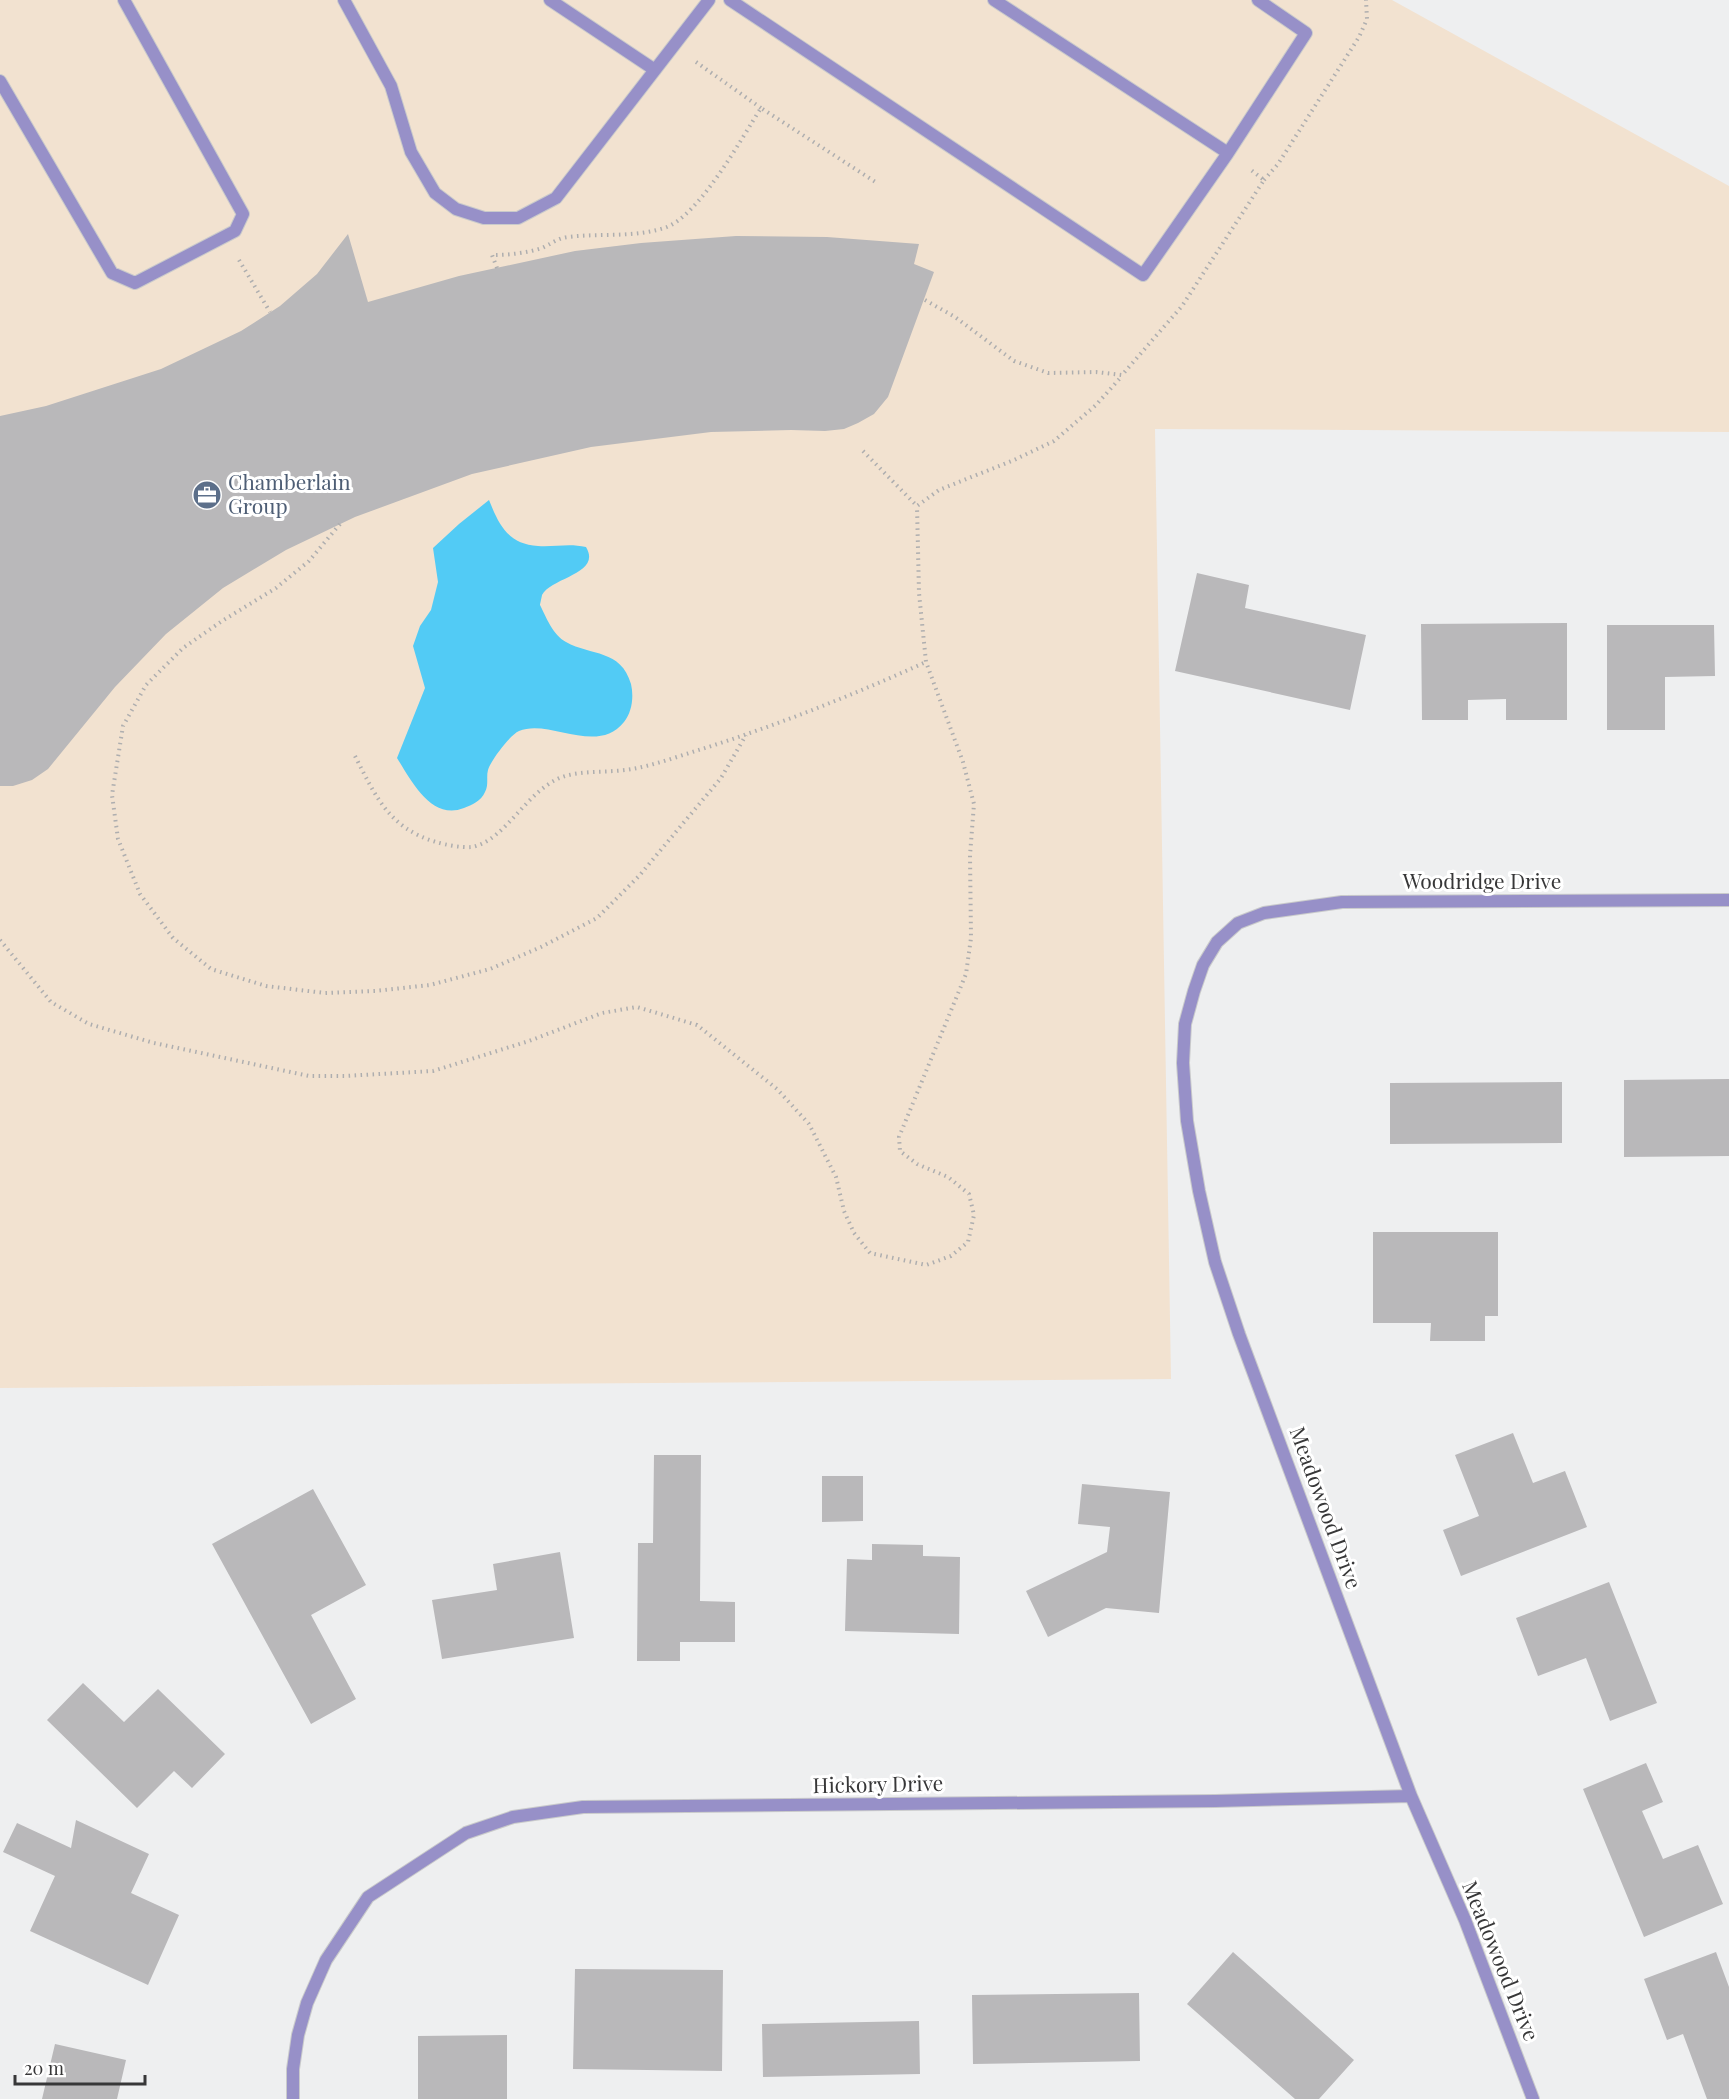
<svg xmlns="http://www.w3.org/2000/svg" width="1729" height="2099" viewBox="0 0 1729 2099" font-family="'Playfair Display',serif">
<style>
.commercial{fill:#f2e2d0}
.water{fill:#52cbf5}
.building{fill:#b9b8ba}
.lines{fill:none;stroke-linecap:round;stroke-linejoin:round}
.lane-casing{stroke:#c9cacb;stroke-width:14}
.street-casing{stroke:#c9cacb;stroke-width:14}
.path{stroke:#aeaeaf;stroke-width:4;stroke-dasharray:1.5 4.5;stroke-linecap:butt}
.lane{stroke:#9790c8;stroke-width:12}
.street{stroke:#9790c8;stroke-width:12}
.labels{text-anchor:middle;stroke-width:6;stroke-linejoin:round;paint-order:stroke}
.service-label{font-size:21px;fill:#4e5e75;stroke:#fff;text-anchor:start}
.street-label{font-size:21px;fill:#373738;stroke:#fff}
</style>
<rect width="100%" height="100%" fill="#eeeff0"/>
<path class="commercial" d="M0 0H1392L1729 186V432L1155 429 1171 1379 0 1388Z"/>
<path class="water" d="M489 500C499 525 508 544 538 546 556 547 569 543 586 547 602 574 552 577 542 595 542 596 540 604 540 605 546 617 553 635 566 642 591 656 621 649 631 684 634 697 632 712 624 722 597 756 549 718 519 731 510 735 491 760 488 770 486 777 489 785 485 792 481 801 472 805 464 808 431 821 411 780 397 758L425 688 413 646 420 626 431 610 438 582 433 548 459 524Z"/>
<path class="building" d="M348 234 368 302 459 276 575 251 641 243 736 236 827 237 919 244 914 264 934 272 888 397 874 414 858 423 844 429 825 431 791 430 711 432 591 447 472 474 355 517 286 550 223 588 166 634 115 687 48 769 32 780 13 786H0V416L46 406 161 369 241 331 280 306 317 274Z
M1197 573 1249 585 1245 608 1366 635 1350 710 1175 671Z
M1567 623V720H1506V699L1468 700V720H1422L1421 624Z
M1607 625H1714L1715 676 1665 677V730H1607Z
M1729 1079V1156L1624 1157V1080Z
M1562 1082V1143L1390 1144V1083Z
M1373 1232H1498V1316H1485V1341H1430L1431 1323H1373Z
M1513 1433 1533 1483 1565 1471 1587 1527 1461 1576 1443 1530 1479 1516 1455 1455Z
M654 1455H701L700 1601 735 1602V1642H680V1661H637L638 1543H653Z
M822 1476H863V1521L822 1522Z
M1082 1484 1170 1492 1159 1613 1106 1608 1048 1637 1026 1591 1107 1552 1110 1527 1078 1524Z
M313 1489 366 1585 311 1615 356 1699 311 1724 212 1544Z
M872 1544 923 1545V1556L960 1557 959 1634 845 1631 847 1559 872 1560Z
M560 1552 574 1638 442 1659 432 1600 497 1590 493 1564Z
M1609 1582 1657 1703 1610 1721 1586 1658 1538 1676 1516 1618Z
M83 1683 124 1722 158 1689 225 1754 192 1788 174 1771 137 1808 47 1720Z
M1646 1763 1663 1802 1642 1811 1663 1859 1698 1845 1723 1904 1644 1937 1583 1789Z
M76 1820 149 1854 131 1893 179 1915 148 1985 30 1931 55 1876 3 1852 17 1823 71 1848Z
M1233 1952 1354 2060 1319 2099H1295L1187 2004Z
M1716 1952 1729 1987V2099H1707L1683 2034 1667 2040 1644 1979Z
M575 1969 723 1970 722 2071 573 2069Z
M1139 1993 1140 2061 973 2064 972 1995Z
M919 2021 920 2074 763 2077 762 2024Z
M507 2035V2099H418V2036Z
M55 2044 126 2060 117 2099H42Z"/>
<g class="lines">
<g class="lane-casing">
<path id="lane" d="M344 0 391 86 411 152 435 193 456 209 484 218H518L556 198 709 0
M550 0 655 70
M730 0 1143 275 1228 153
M994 0 1228 153 1306 33 1258 0
M0 81 112 273 135 283 235 231 243 214 124 0"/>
</g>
<g class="street-casing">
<path id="street" d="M293 2099V2069L298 2035 307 2003 326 1960 368 1897 466 1833 513 1817 583 1807 1215 1801 1411 1796
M1533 2099 1465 1920 1411 1796 1239 1334 1215 1262 1199 1191 1187 1121 1183 1063 1185 1024 1194 991 1203 965 1217 942 1238 923 1264 913 1342 902 1729 900"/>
</g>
<path class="path" d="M696 62 761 108
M1264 180 1278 164 1359 37 1367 19 1366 0
M239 260 270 312
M497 268 492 255C509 255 527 253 542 248 551 244 558 238 568 237 600 233 632 238 664 228 698 218 741 139 761 108L877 183
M925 300 955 317 1014 361 1048 373 1096 372 1122 375 1182 306 1264 180 1251 170
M863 451 917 506 939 490 1014 460 1054 441 1096 405 1122 376
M340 524 309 561 276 588 222 621 183 648 146 685 123 726 112 795 118 839 140 894 173 938 211 969 266 986 325 993 375 991 430 985 490 969 541 947 597 918 639 876 721 778 746 735
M355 756C376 797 389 828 436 842 446 845 462 848 472 847 507 840 527 788 565 776 586 770 610 773 632 769 655 765 679 756 702 749 778 725 853 695 926 662
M0 940 51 1002 89 1024 154 1043 309 1076H345L433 1071 529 1041 602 1013 637 1007 697 1025 777 1089 809 1124 836 1177 844 1211 854 1233 870 1253 926 1265 951 1256 968 1242 974 1215 969 1194 948 1177 917 1164 900 1151 899 1137 966 974 971 938 970 855 974 804 963 762 926 662 919 593 917 506"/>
<use href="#lane" class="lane"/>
<use href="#street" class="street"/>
</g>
<defs>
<g id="office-disc" transform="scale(1.5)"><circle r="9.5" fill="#5c6f8a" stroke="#fff"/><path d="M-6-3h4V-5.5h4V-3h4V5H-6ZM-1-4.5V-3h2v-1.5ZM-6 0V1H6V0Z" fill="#fff"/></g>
</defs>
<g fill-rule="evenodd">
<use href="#office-disc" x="207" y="495"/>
</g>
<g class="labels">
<g class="service-label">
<text x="228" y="490">Chamberlain<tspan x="228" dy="24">Group</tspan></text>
</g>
<g class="street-label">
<text x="1482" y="889">Woodridge Drive</text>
<text transform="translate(1325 1508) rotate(70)" y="7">Meadowood Drive</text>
<text transform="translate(878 1785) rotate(-1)" y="7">Hickory Drive</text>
<text transform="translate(1500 1961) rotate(68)" y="7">Meadowood Drive</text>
</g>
</g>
<path d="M15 2075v9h130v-9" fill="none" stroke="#373738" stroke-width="3"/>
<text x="24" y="2075" font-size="18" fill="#373738" stroke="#ffffff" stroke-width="4.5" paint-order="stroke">20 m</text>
</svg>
